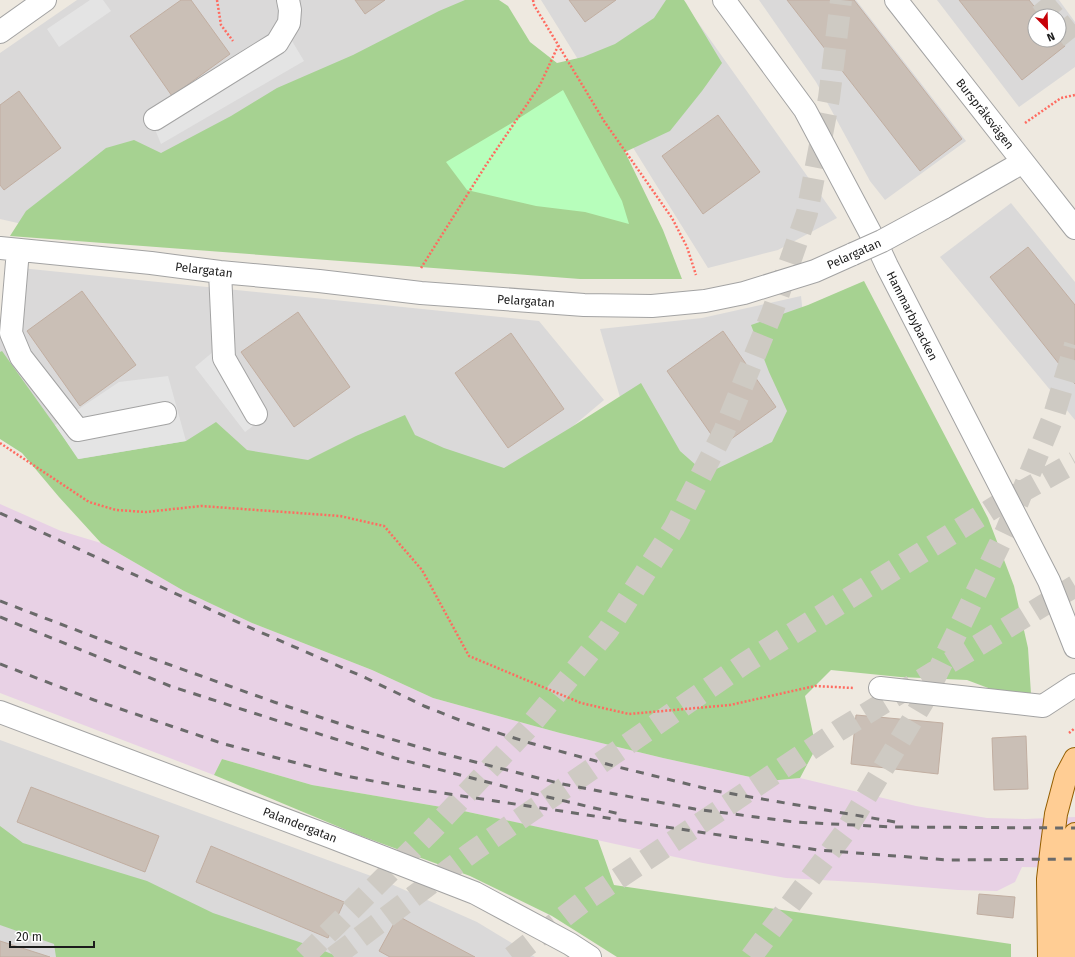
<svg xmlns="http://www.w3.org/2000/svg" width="1075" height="957" viewBox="0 0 1075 957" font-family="'Fira Sans',sans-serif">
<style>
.residential{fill:#dad9d9;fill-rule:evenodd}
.industrial{fill:#e8d1e5}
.forest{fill:#a6d291}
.park{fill:#b7febb}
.parking{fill:#e4e4e4}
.building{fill:#cabfb6;stroke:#c1aea1}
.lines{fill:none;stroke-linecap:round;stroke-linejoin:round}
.highway-tunnel{stroke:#cecac3;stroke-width:22;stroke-dasharray:22 11;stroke-linecap:butt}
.minor-casing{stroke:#a3a3a3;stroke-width:24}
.major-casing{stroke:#935e00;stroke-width:24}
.path{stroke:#ff6b60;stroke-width:2.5;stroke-dasharray:2 2;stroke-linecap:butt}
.minor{stroke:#fff;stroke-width:22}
.major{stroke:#ffcd94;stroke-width:22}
.rail{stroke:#6a6a6a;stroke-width:3;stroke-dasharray:8 8;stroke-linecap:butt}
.minor-bridge-casing{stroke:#a3a3a3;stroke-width:24;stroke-linecap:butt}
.minor-bridge{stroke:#fff;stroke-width:22}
.labels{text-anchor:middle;stroke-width:4;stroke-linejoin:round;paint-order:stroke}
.street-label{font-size:12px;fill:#1c1c1c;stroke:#fff}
</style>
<rect width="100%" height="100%" fill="#eee9e0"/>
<path class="residential" d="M77 0H468L40 228 0 219V53Z
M541 0H682L837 218 778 250 708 268Z
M759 0H856L966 141 885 200 870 181 816 82Z
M937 0H1059L1075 22V67L1019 107ZM1035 16H1059V40H1035Z
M1011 203 1075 282V420L940 257Z
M11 267 539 321 604 400 502 486 79 471 0 405V326Z
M801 296 818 452 649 496 600 329 702 318Z
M0 740 382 880 477 922 535 957H0Z"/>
<path class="industrial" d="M0 504 61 531 101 543 184 591 252 623 372 670 433 698 560 733 663 758 768 781 800 778 916 806 987 818 1025 819 1075 817V868L1022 867 1015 882 997 891 958 890 873 883 786 878 703 863 459 810 312 785 222 759 214 775 0 693Z"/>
<path class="forest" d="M465 0H499L508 6 530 42 557 63 583 57 615 44 654 18 666 0H684L686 3 722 63 702 91 670 131 625 152 663 230 682 279H580L10 236 26 211 67 179 106 148 134 140 161 153 231 116 277 88 353 55 439 11Z
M864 281 988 518 1014 586 1028 648 1031 694H1004L967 680 900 677 831 670 805 696 816 748 800 778 768 781 663 758 560 733 433 698 372 670 252 623 184 591 101 543 59 497 22 453 0 439V352L2 351 79 459 186 441 216 422 247 450 308 460 356 436 405 415 415 435 444 448 504 468 570 428 641 383 680 451 706 474 772 442 787 411 769 372 751 325 808 305Z
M222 759 312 785 459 810 598 840 614 885 1011 944V957H617L552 916 470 876 356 834 214 775Z
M0 826 23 843 147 881 213 913 317 948 339 957H56L54 944 0 925Z"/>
<path class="park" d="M563 90 622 201 629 224 585 212 536 206 467 190 446 162 510 124Z"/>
<path class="parking" d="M90 0H103L111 11 59 47 47 29Z
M292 41 304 61 161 144 154 127Z
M214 351 265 417 245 432 195 367Z
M168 376 186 441 78 459 55 425 119 382Z"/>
<path class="building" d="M181 0H191L230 54 172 96 130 36Z
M355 0H385L365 14Z
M569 0H616L585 22Z
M787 0H854L962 139 920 171Z
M959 0H1029L1042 16H1035V40H1059V38L1065 46 1022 80Z
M19 91 61 148 4 190 0 185V105Z
M718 115 760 172 703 214 662 156Z
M1028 247 1075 305V384L990 277Z
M82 291 136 365 80 406 27 331Z
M298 312 350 387 294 427 241 352Z
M723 331 776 407 720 447 667 371Z
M511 333 564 409 508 448 455 373Z
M856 715 943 723 938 774 851 764Z
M1026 736 1028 789 994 790 992 738Z
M31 787 159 836 145 872 17 822Z
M211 846 344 902 328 938 196 882Z
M979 894 1015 897 1013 918 977 914Z
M398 916 422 929 475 957H390L379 951Z
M0 941 50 957H0Z"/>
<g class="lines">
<path class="highway-tunnel" d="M1041 0 1054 16
M1059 22 1075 42
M304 957 431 831 529 727 608 630 674 528 724 431 772 313 807 213 829 98 841 0
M334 957 472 852 745 663 998 505 1075 462
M512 957 583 902 841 729 1075 586
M751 957 845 832 923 702 1006 531 1054 415 1075 345"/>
<g class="minor-casing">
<path id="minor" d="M724 0 805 110 880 251 887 266 1049 581 1075 647
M896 0 1075 228
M0 32 45 0
M155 119 277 43 289 23 290 10 288 0
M943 208 1023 162
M0 248 151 263 220 272 319 281 421 293 584 305 652 306 705 301 744 293 815 271 853 254
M18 250 11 333 21 357 78 430 165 413
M220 272 224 358 256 414
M880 688 1043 706 1075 685
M0 712 331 837 475 893 570 944 590 957"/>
</g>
<g class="major-casing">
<path id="major" d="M1049 957 1048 879 1052 845 1056 814 1066 776 1075 759
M1071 957 1069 879 1075 834"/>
</g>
<path class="path" d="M217 0 221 25 233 41
M533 0 534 5 604 121 672 218 687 247 696 275
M1025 123 1061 98 1075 95
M421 268 486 165 540 85 558 46
M0 443 89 502 116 510 146 512 201 506 340 516 384 526 422 570 469 656 581 703 629 714 730 705 815 686 854 688
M1069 733 1075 728"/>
<use href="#minor" class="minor"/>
<use href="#major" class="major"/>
<path class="rail" d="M0 513 244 625 366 678 424 706 467 723 530 743 614 766 716 791 901 823
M0 601 134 652 274 702 359 730 440 753 562 784 695 809 794 822 892 827 1075 828
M0 617 170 686 269 718 395 758 518 790 620 814
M0 664 94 700 224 744 346 776 416 789 818 850 948 860 1075 859"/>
<g class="minor-bridge-casing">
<path id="minor-bridge" d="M853 254 882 241 943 208"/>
</g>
<use href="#minor-bridge" class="minor-bridge"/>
</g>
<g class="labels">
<g class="street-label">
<text transform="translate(985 114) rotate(52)" y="4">Burspråksvägen</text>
<text transform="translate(854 254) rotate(-24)" y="4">Pelargatan</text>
<text transform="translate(204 270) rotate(7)" y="4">Pelargatan</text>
<text transform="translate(526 301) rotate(4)" y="4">Pelargatan</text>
<text transform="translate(912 316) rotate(63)" y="4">Hammarbybacken</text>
<text transform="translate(300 825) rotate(21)" y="4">Palandergatan</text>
</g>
</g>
<g transform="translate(1047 28) rotate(157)"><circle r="19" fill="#ffffff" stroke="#a4a4a4"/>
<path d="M0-3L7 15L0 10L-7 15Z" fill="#c70007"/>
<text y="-6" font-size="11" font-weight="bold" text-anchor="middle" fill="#1c1c1c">N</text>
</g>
<path d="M10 941v6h84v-6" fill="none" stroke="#1c1c1c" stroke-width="2"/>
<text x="16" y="941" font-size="12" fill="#1c1c1c" stroke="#ffffff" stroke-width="3" paint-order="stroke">20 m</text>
</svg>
